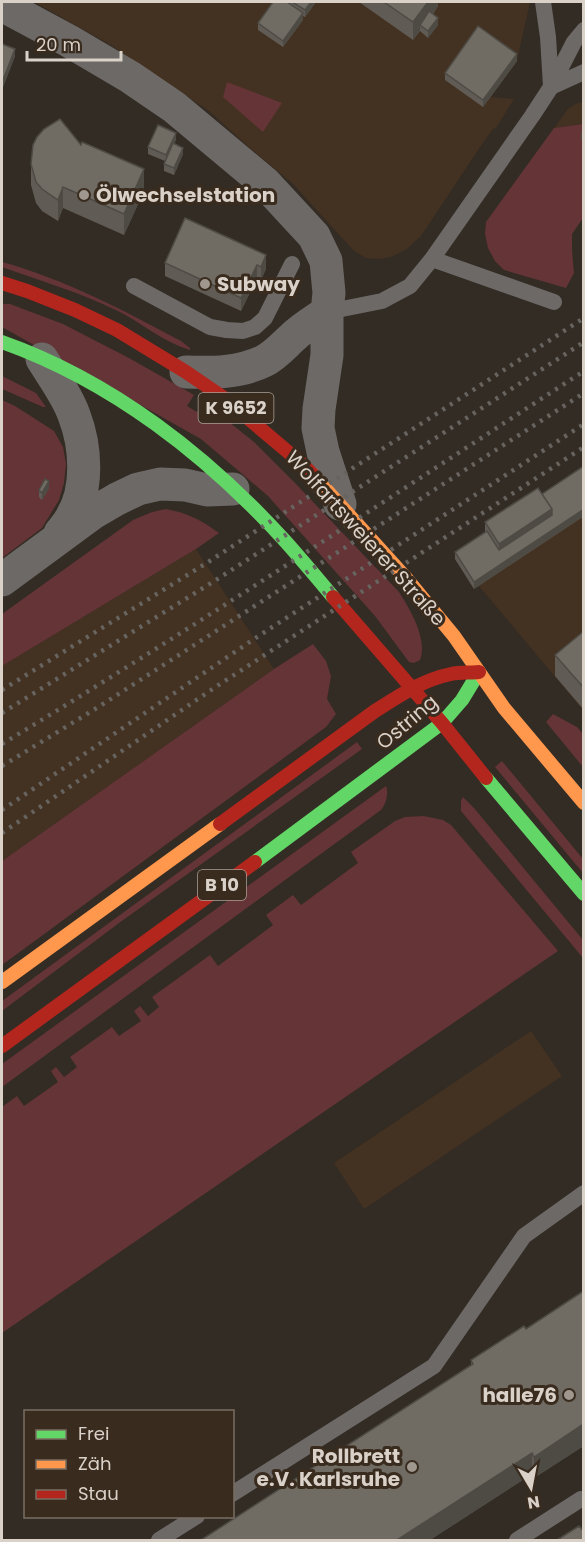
<svg xmlns="http://www.w3.org/2000/svg" width="585" height="1542" viewBox="0 0 585 1542" font-family="Poppins,sans-serif">
<style>
.built{fill:#433121}
.green{fill:#643437}
.lines{fill:none;stroke-linecap:round;stroke-linejoin:round}
.lane{stroke:#6d6967;stroke-width:16}
.street{stroke:#6d6967;stroke-width:33}
.fast{stroke:#63d668;stroke-width:14}
.slow{stroke:#ff974d;stroke-width:14}
.jam{stroke:#b3261e;stroke-width:14}
.rail{stroke:#67635f;stroke-width:4.5;stroke-dasharray:3 6;stroke-linecap:butt}
.wall{fill:#605c55}
.shaded-wall{fill:#4e4b45}
.building{fill:#706b63;stroke:#4e4b45;stroke-width:1.5}
.poi-dot{fill:#a0978f;stroke:#392c1e;stroke-width:2}
.labels{text-anchor:middle;stroke-width:6;stroke-linejoin:round;paint-order:stroke}
.shield{fill:#392c1e;stroke:#aaa096;stroke-width:1.5}
.shield-label{font-size:18px;font-weight:bold;fill:#dad1c9}
.poi-label{font-size:20px;font-weight:bold;fill:#dad1c9;stroke:#392c1e;text-anchor:start}
.street-label{font-size:20px;fill:#dad1c9;stroke:#392c1e}
</style>
<rect width="100%" height="100%" fill="#332c24"/>
<path class="built" d="M34 2H530L517 61 491 97 514 99 496 128 493 129 480 147 421 236 407 249 391 257 379 259 366 258 353 250 293 184 251 149 209 111 109 44Z
M583 102V124L554 128 568 109 575 104Z
M583 476V710L457 560Z
M196 549 274 669 2 861V666Z
M531 1031 562 1076 364 1209 334 1163Z"/>
<path class="green" d="M227 82 282 103 263 132 223 97Z
M583 124V218L572 234V250L574 273 566 288 504 270 495 261 488 248 485 234 486 222 554 128Z
M2 262C64 279 123 310 181 341L190 348V350C165 343 143 324 120 312 82 293 41 281 2 267Z
M2 304H10L63 324 129 358 194 395 187 406 197 412 204 402 254 442 295 483 399 592C410 609 428 639 420 660L414 663 409 662 375 616 268 496 201 439 2 327Z
M2 376 36 393 46 407H43L2 389Z
M2 400 15 406 54 431 63 447 66 464 64 483 59 500 42 528 2 558Z
M166 509C188 513 201 520 219 533L196 549 2 666V614L133 520 152 512Z
M313 644 326 661 331 676 327 699 336 714 326 727 2 965V861L274 669Z
M553 714 577 727 583 734V767L546 722Z
M357 742 362 749 119 923 2 1011V1001Z
M502 761 583 859V873L495 767Z
M386 786C389 793 386 804 381 810L2 1087V1064Z
M463 797 474 808 583 940V958L461 811V801Z
M424 816 443 820 451 825 558 951 2 1333V1107L17 1096 24 1106 58 1082 51 1071 56 1067 64 1077 77 1067 70 1057 112 1027 119 1036 141 1021 134 1011 140 1006 148 1016 159 1007 152 997 210 955 218 966 273 925 266 915 293 895 301 905 358 863 351 852 395 821 405 817Z"/>
<g class="lines">
<path class="lane" d="M543 2 548 37 551 86
M551 87 584 72
M432 259 554 302
M134 286 210 327 227 330 243 331 255 327 265 318 292 264
M327 312 382 301 410 286 432 259 532 116 551 87 574 42 584 30
M232 1494 434 1366 524 1236 584 1193
M159 1540 197 1516
M517 1540 581 1499"/>
<path class="street" d="M2 5 69 41 130 77 174 107 265 183 314 236 326 261 329 293 327 312V355L319 409 318 428 323 452 340 504
M42 359C53 377 67 395 74 415 86 446 89 489 71 518 68 524 64 528 60 533
M186 372C212 373 240 373 264 361 276 355 284 345 293 337 303 327 316 320 327 312
M2 580 93 513 117 499 138 489 160 484 185 485 207 490 233 489"/>
<path class="fast" d="M2 342C112 381 208 456 286 542 302 560 318 579 333 597
M486 778 584 894
M255 862 442 723 462 700 479 672"/>
<path class="slow" d="M312 474 406 578 454 636 504 708 584 803
M2 982 220 824"/>
<path class="jam" d="M2 283 27 291 75 310 117 330 186 372 224 398 300 462 312 474
M333 597 442 723 486 778
M220 824 375 711C399 696 422 680 451 674 460 672 470 673 479 672
M2 1046 255 862"/>
<path class="rail" d="M2 690 205 564 584 318
M2 713 216 580 584 342
M2 744C199 625 390 497 584 371
M2 766 100 706 584 393
M2 810 254 639 584 424
M2 833 214 688 584 447"/>
</g>
<path class="wall" d="M273 2H316L305 17 303 16V20L283 47 258 30V23Z
M359 2H438V6L433 14 438 25 428 38 420 31 413 40Z
M2 44 15 56 3 87 2 86Z
M517 61 483 107 445 80V73Z
M582 132H584V146H582Z
M176 140 174 143 183 154 174 175 164 171V164L165 161 148 154V147Z
M81 145 144 191 124 235 63 208 58 221 42 211 36 203 31 185V164Z
M185 218 266 269 261 280 257 278 241 311 165 276V263Z
M584 466V516L474 589 455 559V552L485 532V522L542 494Z
M49 488 42 500 39 497V490Z
M584 631V710L555 676V655Z
M584 1294V1449L582 1447 534 1478 532 1474 430 1540H201L471 1365V1360L526 1329Z"/>
<path class="shaded-wall" d="M311 2H316L305 17V10Z
M428 2H438V6L423 27 420 25V31L413 40V22Z
M303 13V20L283 47V41Z
M438 18V25L428 38V31Z
M15 49V56L3 87V80Z
M517 54V61L483 107V100Z
M176 133V140L166 162V155Z
M183 148V154L174 175V168Z
M144 169V191L124 235V214Z
M63 187V208L58 221V200Z
M266 255V269L261 280V267Z
M257 265V278L241 311V298Z
M49 481V488L42 500V493Z
M552 509V522L499 557V544Z
M584 509V516L474 589V582Z
M582 1425V1447L534 1478V1457Z
M532 1453V1474L430 1540H397Z"/>
<path class="building" d="M273 2H287L303 13 283 41 258 23Z
M292 2H311L305 10Z
M384 2H428L413 22Z
M429 11 438 18 428 31 420 25Z
M478 26 517 54 483 100 445 73Z
M2 44 15 49 3 80 2 79Z
M60 119 81 145 82 142 144 169 124 214 63 187 58 200 42 189 36 182 31 164 33 145 37 137 44 129Z
M158 125 176 133 166 155 148 147Z
M582 132H584V139H582Z
M173 143 183 148 174 168 164 164Z
M185 218 266 255 261 267 257 265 241 298 165 263Z
M584 466V509L474 582 455 552 487 531 499 550 552 515V509L542 494Z
M45 479 49 481 42 493 39 490Z
M538 488 552 509 499 544 485 522Z
M584 631V688L555 655Z
M582 1292 584 1294V1427L582 1425 534 1457 532 1453 397 1540H201L473 1364 471 1360 524 1326 526 1329Z
M579 1526 584 1532V1540H557Z"/>
<g class="poi-dot">
<circle cx="84" cy="195" r="6"/>
<circle cx="205" cy="284" r="6"/>
<circle cx="569" cy="1395" r="6"/>
<circle cx="412" cy="1467" r="6"/>
</g>
<g class="labels">
<g class="shield">
<rect x="198.5" y="393" width="75" height="30" rx="4.5"/>
<rect x="198" y="870" width="48" height="30" rx="4.5"/>
</g>
<g class="shield-label">
<text x="236" y="414">K 9652</text>
<text x="222" y="891">B 10</text>
</g>
<g class="poi-label">
<text x="96" y="202">Ölwechselstation</text>
<text x="217" y="291">Subway</text>
<text x="557" y="1402" text-anchor="end">halle76</text>
<text x="400" y="1463" text-anchor="end">Rollbrett<tspan x="400" dy="23">e.V. Karlsruhe</tspan></text>
</g>
<g class="street-label">
<text transform="translate(366 538) rotate(48)" y="7">Wolfartsweierer Straße</text>
<text transform="translate(407 722) rotate(-40)" y="7">Ostring</text>
</g>
</g>
<rect width="585" height="1542" fill="none" stroke="#dad1c9" stroke-width="6"/>
<rect x="24" y="1410" width="210" height="108" fill="#392c1e" stroke="#796e62" stroke-width="1.5"/>
<rect x="36" y="1430" width="30" height="9" fill="#63d668" stroke="#796e62" stroke-width="1.5"/>
<text x="78" y="1440" font-size="18" fill="#dad1c9">Frei</text>
<rect x="36" y="1460" width="30" height="9" fill="#ff974d" stroke="#796e62" stroke-width="1.5"/>
<text x="78" y="1470" font-size="18" fill="#dad1c9">Zäh</text>
<rect x="36" y="1490" width="30" height="9" fill="#b3261e" stroke="#796e62" stroke-width="1.5"/>
<text x="78" y="1500" font-size="18" fill="#dad1c9">Stau</text>
<g transform="translate(531 1488) rotate(170)" stroke="#392c1e" stroke-width="4.5" paint-order="stroke">
<path d="M0-4.5L10 22L0 15L-10 22Z" fill="#dad1c9"/>
<text y="-9" font-size="16" font-weight="bold" text-anchor="middle" fill="#dad1c9">N</text>
</g>
<path d="M27 51v9h94v-9" fill="none" stroke="#dad1c9" stroke-width="3"/>
<text x="36" y="51" font-size="18" fill="#dad1c9" stroke="#392c1e" stroke-width="4.5" paint-order="stroke">20 m</text>
</svg>
